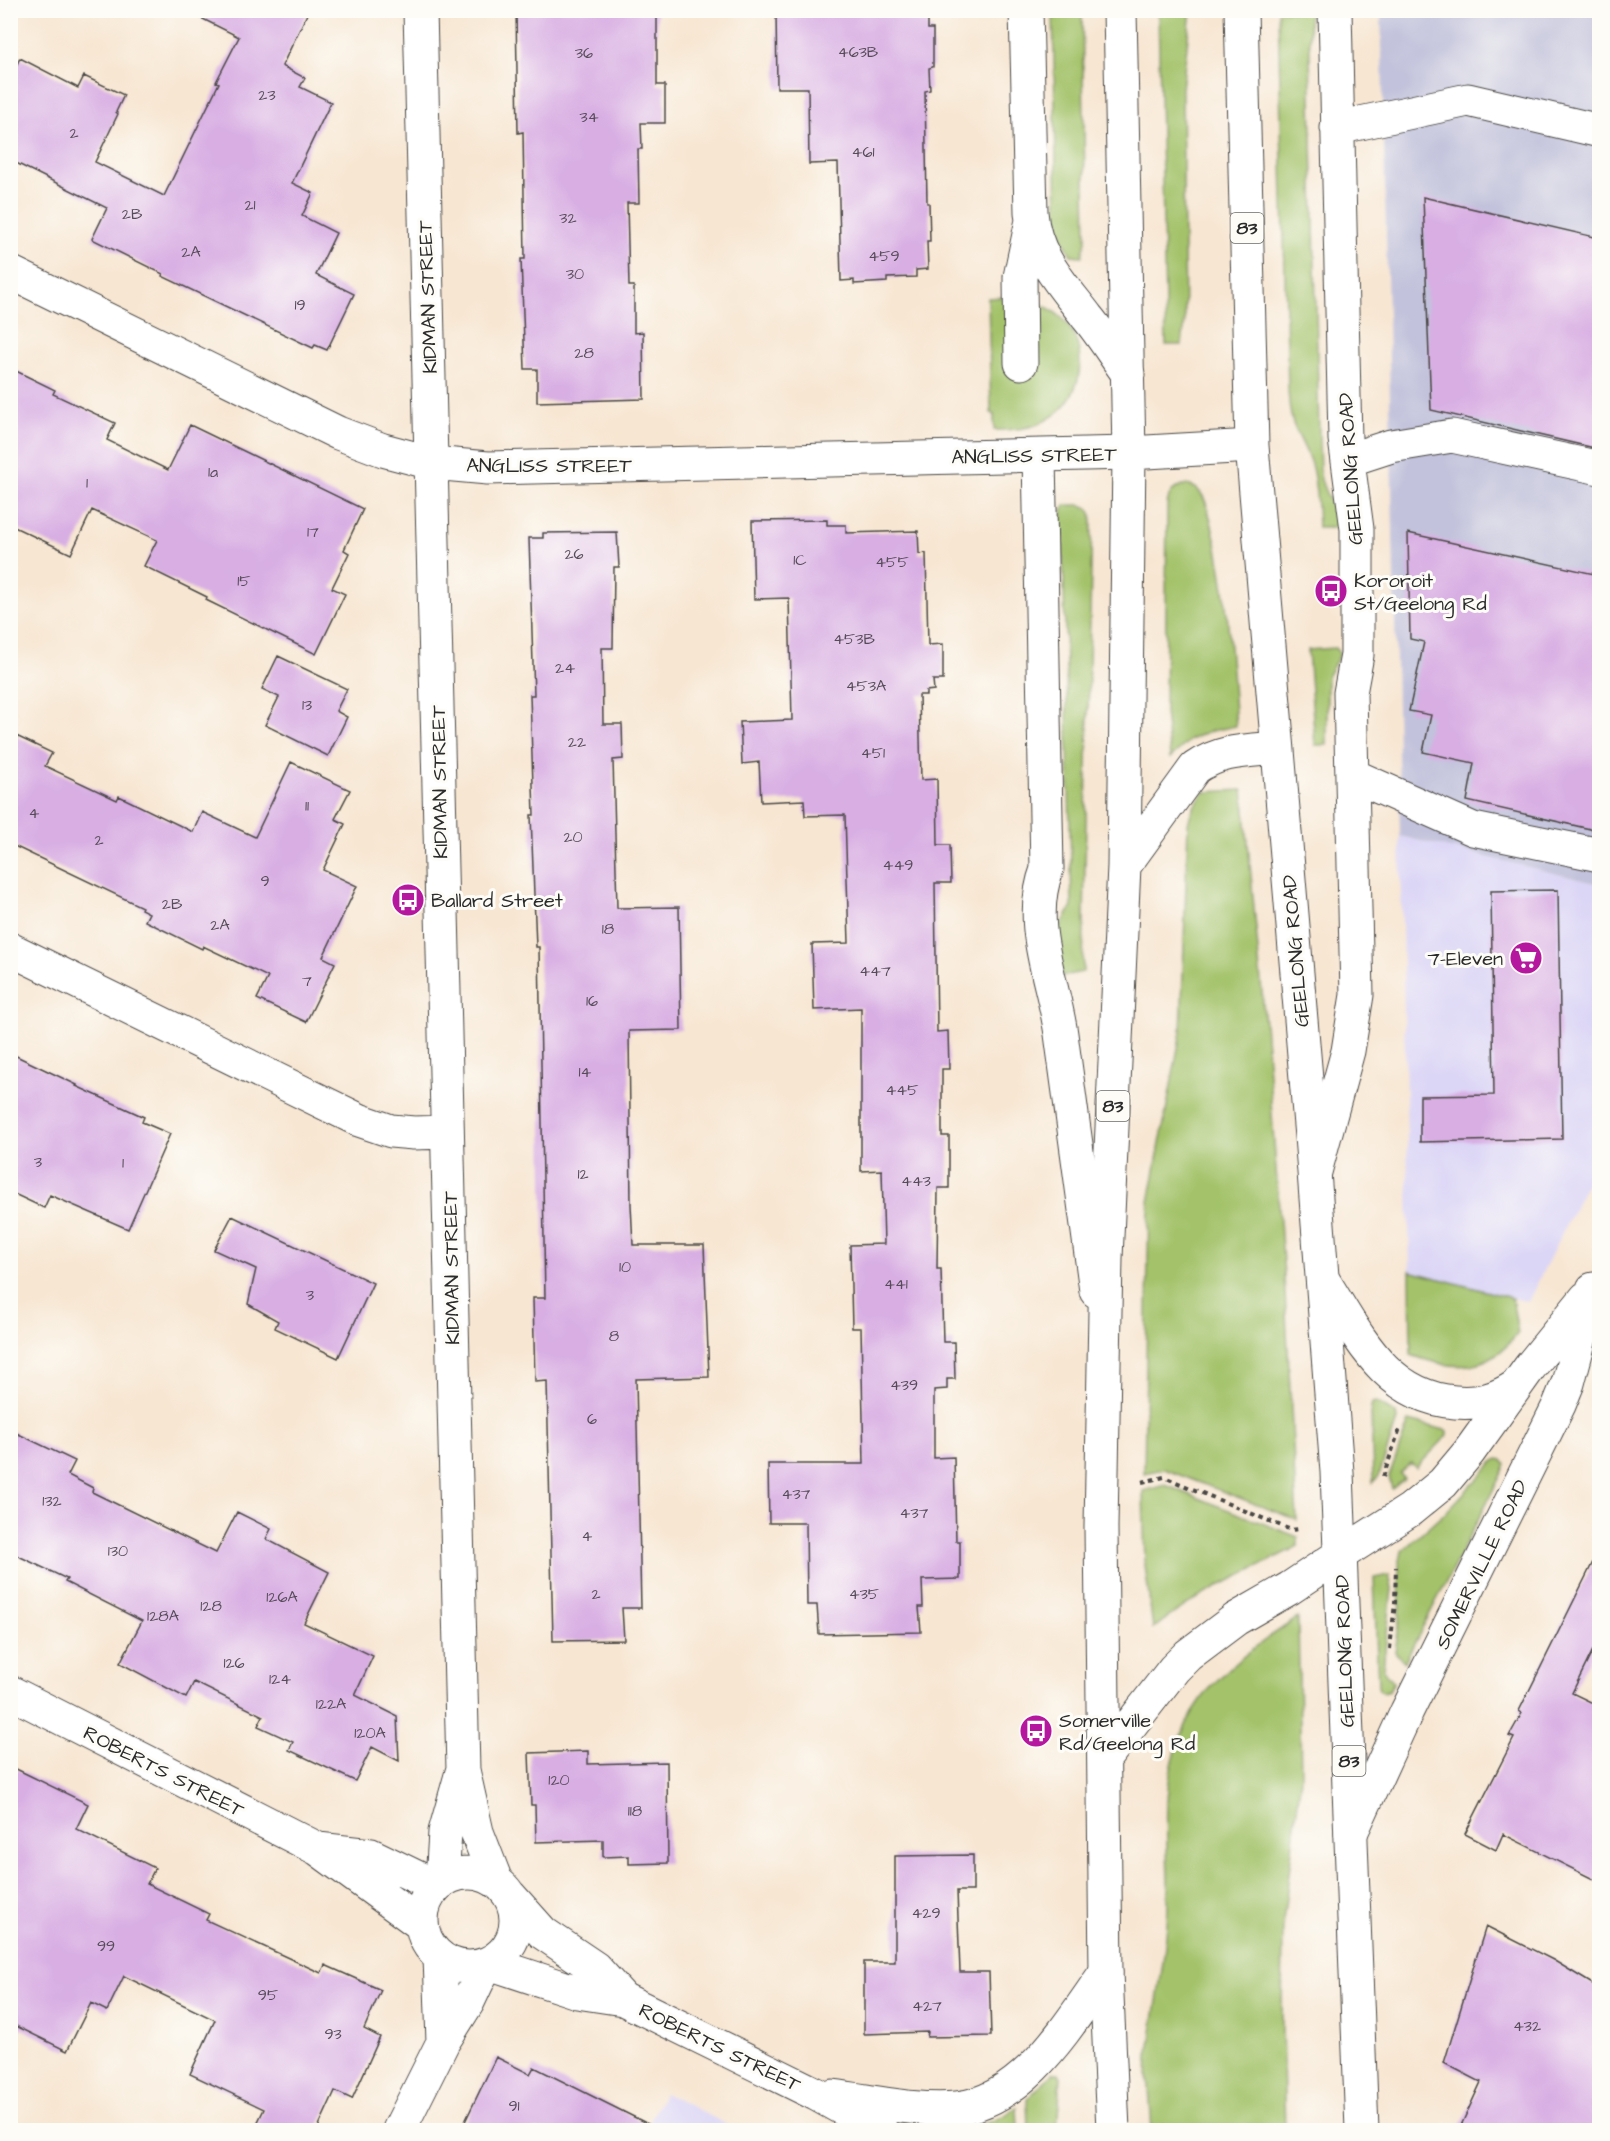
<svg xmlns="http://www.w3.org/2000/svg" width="1610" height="2141" viewBox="0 0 1610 2141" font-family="'Architects Daughter',sans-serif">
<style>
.built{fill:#dcd6f6}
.industrial{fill:#c2c2dc}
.green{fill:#a3c269;stroke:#67764a;stroke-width:1.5}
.building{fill:#d8aee3}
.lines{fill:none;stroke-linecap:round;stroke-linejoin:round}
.minor-casing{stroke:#4a4744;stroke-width:35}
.major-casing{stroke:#4a4744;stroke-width:35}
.highway-casing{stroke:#4a4744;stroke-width:35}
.path{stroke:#4a4744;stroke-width:4;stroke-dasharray:4.5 4.5;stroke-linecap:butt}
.minor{stroke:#fff;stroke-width:33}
.major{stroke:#fff;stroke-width:33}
.highway{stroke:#fff;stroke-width:33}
.labels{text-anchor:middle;stroke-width:6;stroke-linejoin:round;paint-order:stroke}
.number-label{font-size:16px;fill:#564c59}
.shield{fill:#fdfcf7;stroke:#6a6a68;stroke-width:1.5}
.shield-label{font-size:18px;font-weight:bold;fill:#2b2b2b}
.street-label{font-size:20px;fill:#2b2b2b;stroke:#fdfcf7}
.poi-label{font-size:20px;fill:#2b2b2b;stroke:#fdfcf7;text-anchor:start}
</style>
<rect width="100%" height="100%" fill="#fdfcf7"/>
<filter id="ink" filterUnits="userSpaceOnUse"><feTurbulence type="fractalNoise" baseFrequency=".0167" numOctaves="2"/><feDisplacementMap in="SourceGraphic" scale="12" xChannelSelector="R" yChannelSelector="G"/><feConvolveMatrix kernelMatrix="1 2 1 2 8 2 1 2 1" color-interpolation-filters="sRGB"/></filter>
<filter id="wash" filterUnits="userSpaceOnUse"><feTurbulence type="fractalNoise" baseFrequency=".008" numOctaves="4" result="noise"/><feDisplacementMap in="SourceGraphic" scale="24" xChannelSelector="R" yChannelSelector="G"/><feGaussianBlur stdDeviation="1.35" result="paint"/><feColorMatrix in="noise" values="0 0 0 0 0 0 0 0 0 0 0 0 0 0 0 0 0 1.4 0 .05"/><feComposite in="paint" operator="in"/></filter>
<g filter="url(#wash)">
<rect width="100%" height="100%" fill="#f7e6d2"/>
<path class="built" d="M1400 836 1599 884V1158L1528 1302 1410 1271Z
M664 2093 738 2130H646Z"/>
<path class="industrial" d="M1381 11H1599V884L1400 836Z"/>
<path class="green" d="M1053 11H1082L1086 241 1082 256 1071 255 1062 237 1057 215Z
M1158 11H1191L1182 89 1185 320 1182 345H1166Z
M1278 11H1309L1320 475C1323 493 1338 511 1338 528H1318C1317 508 1317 488 1312 468 1308 452 1300 440 1294 426 1289 414 1289 401 1288 389Z
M1008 297C1022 300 1036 301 1048 308 1091 331 1090 395 1048 419 1032 429 1013 430 994 430V414L991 413 988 298Z
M1183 485C1189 485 1195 486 1199 491 1207 499 1209 515 1212 525 1228 590 1231 659 1236 726L1207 732 1190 740 1170 758 1165 712 1167 506C1168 494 1172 489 1183 485Z
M1065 505H1081L1088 508 1092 515 1083 972 1062 976 1056 946 1059 929 1072 907 1062 510Z
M1335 648 1340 654 1327 677V745H1315L1308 650Z
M1243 790 1266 1035 1284 1275 1297 1520 1164 1469 1144 1473 1149 1202 1181 1032 1188 824C1190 811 1196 803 1204 792Z
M1410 1271 1512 1298 1518 1333C1488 1373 1454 1371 1411 1355Z
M1376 1402 1396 1414 1397 1420 1379 1476 1373 1482 1371 1408 1372 1403Z
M1409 1421 1445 1430 1448 1432V1435L1416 1468 1411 1463 1400 1473 1404 1479 1392 1489 1389 1477Z
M1498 1459 1503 1460 1506 1465 1405 1662 1395 1652 1400 1619 1399 1566 1402 1551 1448 1510 1494 1461Z
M1165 1485 1298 1537V1546C1249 1572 1196 1594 1153 1629L1145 1565 1143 1491Z
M1389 1575 1392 1589 1383 1669 1394 1682 1389 1690 1383 1692 1379 1690 1378 1686 1374 1578Z
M1298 1618 1301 1777 1283 1922 1282 2027 1285 2130H1152L1148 2075 1149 2052C1156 2003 1167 1952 1168 1903 1169 1866 1164 1824 1168 1788 1178 1702 1229 1662 1298 1618Z
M1053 2073H1059L1061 2077 1057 2130H1028L1027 2099Z
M1017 2107 1018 2130H930V2129C961 2131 991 2127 1017 2107Z"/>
<g id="blocks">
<path class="building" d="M185 10H309L282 66 305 78 300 87 331 102 292 183 313 193 302 216 336 233 316 275 354 294 327 350 315 345 313 348 162 276 163 274 92 239 107 208 10 160V79L20 58 78 88 84 76 124 95 116 112 118 114 95 162 164 196 219 83 216 82 239 37Z
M516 10H657V85H665V123H641L642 149H638L639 203H627L629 286H634V333L643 332 644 399 537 402V369H525L521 259H525L523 132 518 133Z
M776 10H928V29H933V67L929 68 930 90 925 91 927 203H929L930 241H927L928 269 916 270V277L887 278V282L854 284V280L841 281 838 163 809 164 808 88H777Z
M1423 197 1599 238V449L1431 410Z
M10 368 55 390 53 394 115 423 107 440 168 470 190 425 363 509 344 550 349 553 332 588 345 594 316 654 206 600 207 597 144 566 157 540 92 510 71 554 10 525Z
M827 520V525H846V533L918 531 919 554 926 553 928 645 943 644V680H933L934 690 926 691V695H919L921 780 937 779 938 845H950L951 883H935L937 1032 948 1031 949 1069H942V1136H949V1188H938L937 1269H941L943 1342H954L955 1379H947V1389L934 1390V1458L954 1457 956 1541H960V1579L922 1580 923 1607H919L921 1632 819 1634 817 1605H807L806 1523H769L768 1464H864L861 1328H852L850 1245 884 1244 882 1170 861 1171V1008L814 1010 812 944 849 943 845 815 805 816 804 800 761 802 759 762 742 764 740 722 792 720 789 598 754 599 752 521Z
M617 532 619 567H614L613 648H602L603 724H622L623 759 613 760 617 908 679 907 681 1030 629 1031 631 1205 633 1245H704L709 1377 636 1379 641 1608H622L624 1640 553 1641 547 1381 535 1382 533 1298H545L539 947H536L531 815H534L530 695H534L529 538H543V533Z
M1408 533 1599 575V831L1467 801 1474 763 1423 752 1431 715 1409 711 1424 642 1410 639Z
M278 656 347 689 336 711 347 717 328 756 265 725 279 697 262 689Z
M10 733 52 753 45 766 117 800 119 796 193 832 202 812 255 837 291 762 350 790 335 819 345 824 323 870 357 886 323 957 335 963 306 1022 257 999 268 977 203 946 202 949 145 921 149 913 141 909 142 907 10 844Z
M1558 890 1562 1139 1420 1142V1096L1494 1095 1491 891Z
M10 1053 77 1085 76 1086 144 1117 142 1122 170 1134 128 1229 50 1195 44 1208 10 1192Z
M232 1216 373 1283 338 1358 275 1328 278 1321 248 1304 256 1269 214 1250Z
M10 1430 75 1461 68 1475 93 1488 92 1492 216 1553 237 1512 271 1529 266 1539 329 1572 304 1623 373 1656 355 1695 397 1716 399 1761 372 1747 355 1781 289 1750 293 1742 258 1726 263 1716 194 1682 186 1698 120 1663 142 1621 65 1582 67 1579 10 1552Z
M1599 1550V1638L1572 1693 1599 1706V1882L1503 1834 1496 1850 1465 1834 1514 1738 1509 1736 1522 1713 1519 1711Z
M588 1751V1764L667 1762 668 1863 629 1864V1856L603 1857V1840L536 1842 535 1805H531L529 1753Z
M10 1766 88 1804 76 1829 155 1868 147 1884 209 1914 206 1920 321 1973 325 1965 381 1990 364 2029 380 2037 352 2099 335 2091 317 2130H254L264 2109 190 2074 215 2020 124 1976 107 2011 91 2003 67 2051 10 2023Z
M973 1855V1891H957L960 1972H989L991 2036 927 2037 928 2032 864 2034V1962H895V1856Z
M1486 1926 1553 1960 1599 1988V2130H1459L1481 2082 1444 2063Z
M496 2057 530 2074 534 2067 660 2130H461Z"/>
</g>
</g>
<g filter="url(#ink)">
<use href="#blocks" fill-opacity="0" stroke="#4a4744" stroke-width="1.5"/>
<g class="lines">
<g class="minor-casing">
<path id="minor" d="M420 10 463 1770 477 1832 496 1881
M1026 10 1031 212C1034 256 1062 284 1087 317 1102 335 1114 355 1128 374
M1337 128 1468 100 1600 131
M10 272 338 433 383 450 432 463 488 468 1129 453
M1021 363 1020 277 1031 225
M1039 456 1047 869C1026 925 1053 978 1061 1034 1073 1119 1084 1205 1096 1291
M1348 460 1391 446 1452 436 1600 468
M1352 775 1473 829 1600 855
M10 949 359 1120 391 1131 414 1133 447 1132
M1315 1172 1348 1051 1357 995 1350 693 1357 655V529L1345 439 1335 10
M10 1692 318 1849 422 1925
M318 1849 371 1855 435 1886
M422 1920a47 47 0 1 1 94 0a47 47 0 1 1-94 0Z
M442 1882 445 1832 462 1772
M510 1896 543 1933 595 1968 623 1999
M440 1957 443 2042
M489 1963 577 1992 623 1999 816 2094 881 2130
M833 2096C873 2101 917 2112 957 2108 1025 2101 1069 2023 1106 1972
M399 2130 443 2042 468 2002 486 1964"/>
</g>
<g class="major-casing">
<path id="major" d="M1323 1280C1357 1333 1385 1397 1455 1402 1479 1404 1497 1399 1516 1386
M1341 1554 1410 1510 1443 1483 1469 1452 1530 1367 1586 1298
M1351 1833 1407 1711 1559 1405 1568 1383 1593 1289"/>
</g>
<g class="highway-casing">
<path id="highway" d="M1241 10 1252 446 1314 1172 1337 1472 1362 2130
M1129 453 1252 446
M1124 866 1195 768C1221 750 1246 751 1277 748
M1104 1759 1174 1669 1188 1655 1236 1619 1290 1588 1341 1554
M1113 2130 1106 1972 1101 1527 1106 1258 1124 866 1129 453 1120 10"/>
</g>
<path class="path" d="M1383 1477 1400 1428
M1142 1482 1164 1477 1291 1530 1299 1529
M1390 1649 1395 1603 1396 1567"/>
<use href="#minor" class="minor"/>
<use href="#major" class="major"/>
<use href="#highway" class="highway"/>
</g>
</g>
<defs>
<g id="bus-disc" transform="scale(1.725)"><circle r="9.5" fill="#b5179e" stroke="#fdfcf7"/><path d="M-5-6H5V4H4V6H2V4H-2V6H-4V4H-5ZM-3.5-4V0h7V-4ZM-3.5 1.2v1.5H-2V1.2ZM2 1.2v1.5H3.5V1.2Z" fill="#fff"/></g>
<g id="supermarket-disc" transform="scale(1.725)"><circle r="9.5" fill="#b5179e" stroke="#fdfcf7"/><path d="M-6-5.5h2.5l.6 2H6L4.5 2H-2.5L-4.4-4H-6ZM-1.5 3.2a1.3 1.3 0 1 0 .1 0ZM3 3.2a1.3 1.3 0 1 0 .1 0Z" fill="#fff"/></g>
</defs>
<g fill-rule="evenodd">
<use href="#bus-disc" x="1331" y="591"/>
<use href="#bus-disc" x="408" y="900"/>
<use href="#supermarket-disc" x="1526" y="958"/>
<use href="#bus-disc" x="1036" y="1731"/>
</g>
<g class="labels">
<g class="number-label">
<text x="858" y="57">463B</text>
<text x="584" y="58">36</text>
<text x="267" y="100">23</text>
<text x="589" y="122">34</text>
<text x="74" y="138">2</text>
<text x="863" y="157">461</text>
<text x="250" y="210">21</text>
<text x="132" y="219">2B</text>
<text x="568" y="223">32</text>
<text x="191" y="257">2A</text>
<text x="884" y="261">459</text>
<text x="575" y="279">30</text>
<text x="300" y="310">19</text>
<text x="584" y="358">28</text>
<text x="213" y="477">1a</text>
<text x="87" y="488">1</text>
<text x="313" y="537">17</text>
<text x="574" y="559">26</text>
<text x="800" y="565">1C</text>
<text x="892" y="567">455</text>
<text x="244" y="586">15</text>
<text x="854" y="644">453B</text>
<text x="565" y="673">24</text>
<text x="866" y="691">453A</text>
<text x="307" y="710">13</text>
<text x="577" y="747">22</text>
<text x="873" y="758">451</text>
<text x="307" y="811">11</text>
<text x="34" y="818">4</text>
<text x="573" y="842">20</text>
<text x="99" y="845">2</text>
<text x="898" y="870">449</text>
<text x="265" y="886">9</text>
<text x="172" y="909">2B</text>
<text x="220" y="930">2A</text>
<text x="608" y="934">18</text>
<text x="875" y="976">447</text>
<text x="307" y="986">7</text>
<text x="592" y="1006">16</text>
<text x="585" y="1077">14</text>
<text x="902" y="1095">445</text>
<text x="38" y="1167">3</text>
<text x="123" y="1168">1</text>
<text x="583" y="1179">12</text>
<text x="916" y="1186">443</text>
<text x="625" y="1272">10</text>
<text x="896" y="1289">441</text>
<text x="310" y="1300">3</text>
<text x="614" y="1341">8</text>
<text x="904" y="1390">439</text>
<text x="592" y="1424">6</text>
<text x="796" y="1499">437</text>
<text x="52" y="1506">132</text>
<text x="914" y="1518">437</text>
<text x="587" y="1541">4</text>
<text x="118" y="1556">130</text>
<text x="596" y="1599">2</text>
<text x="864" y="1599">435</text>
<text x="282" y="1602">126A</text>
<text x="211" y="1611">128</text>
<text x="163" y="1621">128A</text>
<text x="234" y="1668">126</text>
<text x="280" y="1684">124</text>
<text x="331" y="1709">122A</text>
<text x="370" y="1738">120A</text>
<text x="559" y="1785">120</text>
<text x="635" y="1816">118</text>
<text x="926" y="1918">429</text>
<text x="106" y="1951">99</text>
<text x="268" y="2000">95</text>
<text x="927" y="2011">427</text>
<text x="1527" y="2031">432</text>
<text x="333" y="2039">93</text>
<text x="514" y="2111">91</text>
</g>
<g class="shield">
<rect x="1230.5" y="213" width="33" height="30" rx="4.5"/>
<rect x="1096.5" y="1091" width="33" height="30" rx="4.5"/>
<rect x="1332.5" y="1746" width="33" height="30" rx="4.5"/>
</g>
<g class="shield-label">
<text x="1247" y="234">83</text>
<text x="1113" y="1112">83</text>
<text x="1349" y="1767">83</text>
</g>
<g class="street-label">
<text transform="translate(427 297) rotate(-92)" y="7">KIDMAN STREET</text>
<text transform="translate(1034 455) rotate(-1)" y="7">ANGLISS STREET</text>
<text x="549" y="472">ANGLISS STREET</text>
<text transform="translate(1350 469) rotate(-94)" y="7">GEELONG ROAD</text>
<text transform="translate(439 782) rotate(-91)" y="7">KIDMAN STREET</text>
<text transform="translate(1295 951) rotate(-95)" y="7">GEELONG ROAD</text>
<text transform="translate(451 1268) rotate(-91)" y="7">KIDMAN STREET</text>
<text transform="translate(1481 1564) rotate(-64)" y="7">SOMERVILLE ROAD</text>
<text transform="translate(1344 1651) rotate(-92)" y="7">GEELONG ROAD</text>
<text transform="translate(164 1771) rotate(27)" y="7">ROBERTS STREET</text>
<text transform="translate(720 2047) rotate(26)" y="7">ROBERTS STREET</text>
</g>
<g class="poi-label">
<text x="1354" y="587">Kororoit<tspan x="1354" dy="23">St/Geelong Rd</tspan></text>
<text x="431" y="907">Ballard Street</text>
<text x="1503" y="965" text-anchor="end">7-Eleven</text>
<text x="1059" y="1727">Somerville<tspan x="1059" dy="23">Rd/Geelong Rd</tspan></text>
</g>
</g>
<rect width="1610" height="2141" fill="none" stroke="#fdfcf7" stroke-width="36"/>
</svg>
